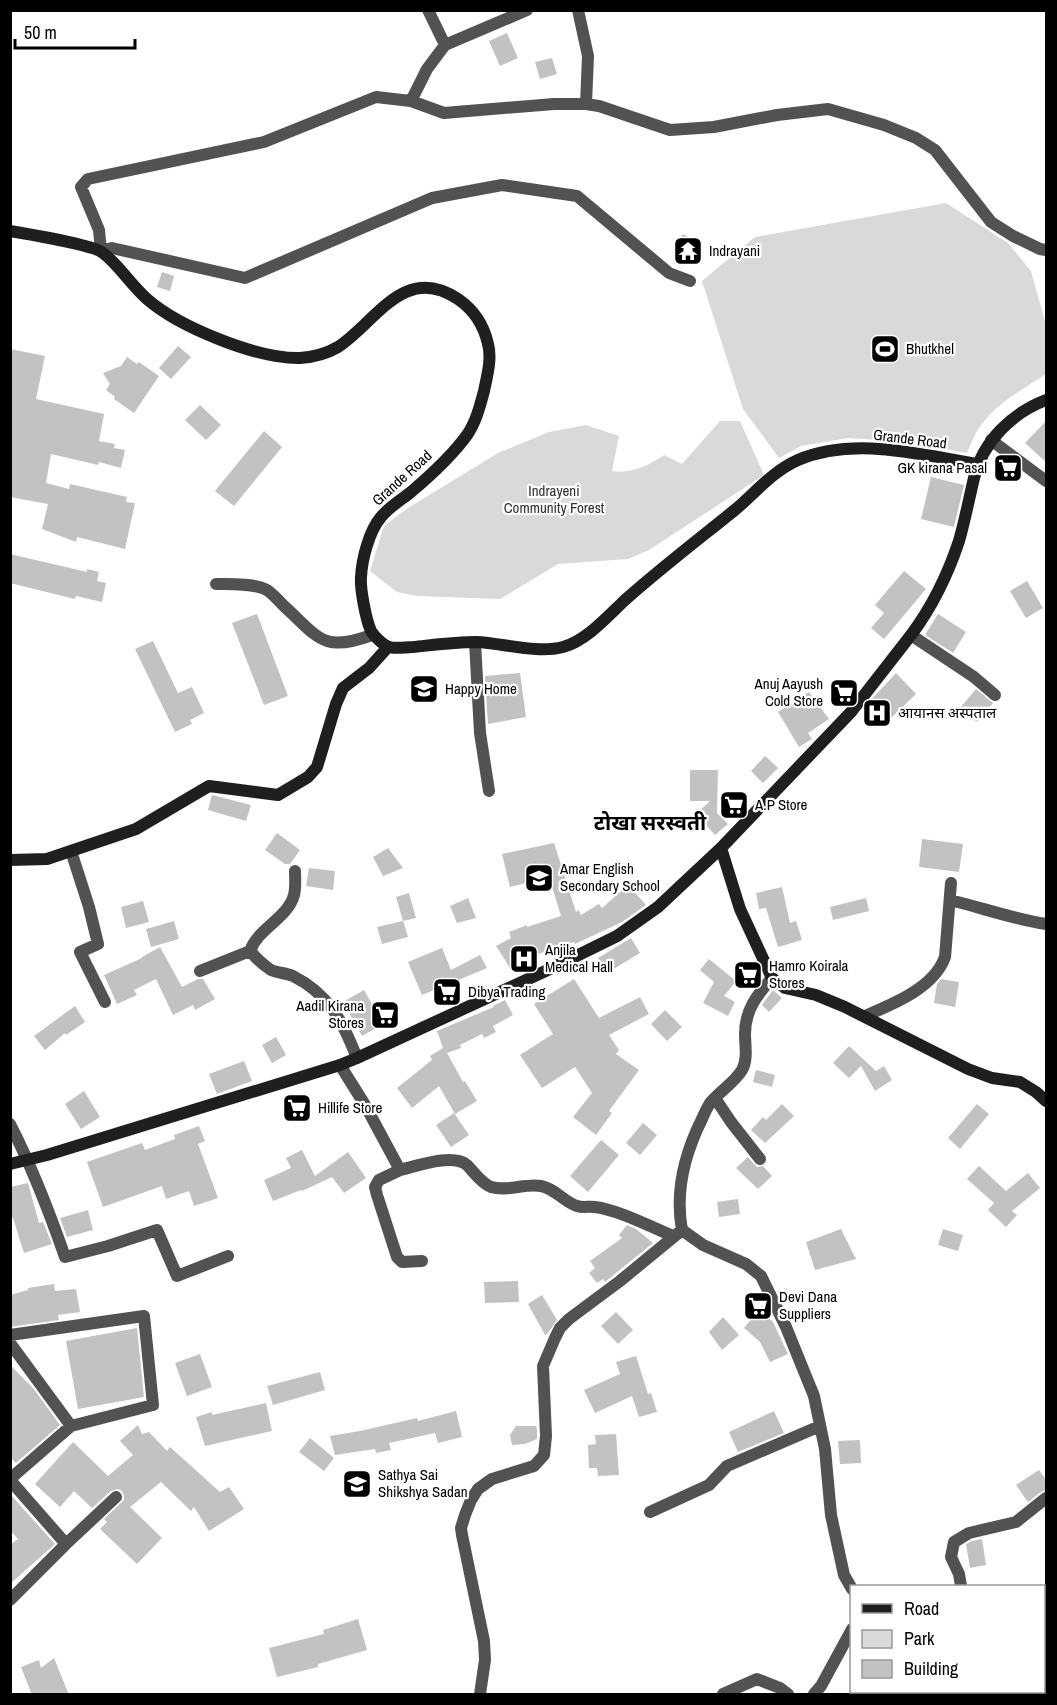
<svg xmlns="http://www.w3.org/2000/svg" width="1057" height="1705" viewBox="0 0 1057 1705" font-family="'Archivo Narrow','Noto Sans Devanagari',sans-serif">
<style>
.green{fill:#d9d9d9}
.building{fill:#c2c2c2}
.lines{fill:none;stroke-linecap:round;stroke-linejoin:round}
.street{stroke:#525252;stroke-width:12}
.secondary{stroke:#1f1f1f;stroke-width:12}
.labels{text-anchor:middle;stroke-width:4.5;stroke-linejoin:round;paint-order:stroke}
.poi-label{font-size:15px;fill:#000;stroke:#fff;text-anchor:start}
.street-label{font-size:15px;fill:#000;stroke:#fff}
.park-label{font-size:15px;fill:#303030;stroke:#fff}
.district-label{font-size:21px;font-weight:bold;fill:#000;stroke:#fff}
</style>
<rect width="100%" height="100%" fill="#fff"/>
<path class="green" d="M946 203 1008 243 1031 271 1046 325V374C1022 390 993 405 977 431 973 438 970 446 967 453L909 442 848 438 801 446 779 458 743 409 702 281 755 237Z
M720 421H740L764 475 649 550 628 559 558 564 500 599 417 596 397 592 370 571 384 526 408 508 498 453 549 432 586 425 619 436 612 471C631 474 648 466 664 455L682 464Z"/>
<path class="building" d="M507 33 518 58 500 66 489 41Z
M552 58 557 74 540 79 535 62Z
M683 234 699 243 690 257 676 245Z
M162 272 174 276 170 291 157 287Z
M178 346 191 357 171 379 159 368Z
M10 349 45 356 36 399 104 414 99 441 115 444 114 448 125 450 121 468 99 462 98 465 51 454 46 483 69 489 70 484 127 497 126 502 135 503 125 549 77 537 76 542 42 529 48 504 10 497Z
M127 357 137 364 139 362 159 376 134 413 114 399 115 397 106 390 110 384 103 373 121 366Z
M200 405 221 425 206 440 185 420Z
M1047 420V463L1025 443Z
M264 431 282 447 234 506 215 491Z
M931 477 964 485 954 527 921 519Z
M10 554 87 572V569L99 572 97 581 106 583 102 602 76 596 75 599 10 583Z
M904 571 926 589 884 639 871 628 884 613 875 605Z
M1027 581 1043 608 1026 618 1010 591Z
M257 614 288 696 264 705 232 623Z
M938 614 966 632 953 653 925 635Z
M153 641 178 693 192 687 204 713 190 720 192 724 175 732 135 649Z
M520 673 526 717 488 724 485 676Z
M896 673 916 694 888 721 869 702Z
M976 689 993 703 977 722 960 708Z
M809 692 829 719 808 733 812 739 799 747 778 712Z
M765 756 778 768 763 783 751 771Z
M690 770H718L717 813 728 824 715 835 696 814 710 801H690Z
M212 795 251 805 246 821 208 810Z
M277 833 300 850 290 864H285L265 850Z
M922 839 963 844 959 872 919 867Z
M554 843 576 912 579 910 581 915 599 904 602 908 628 885 646 905 622 922 575 944 574 942 538 954 539 956 510 968 496 946 511 938 509 932 527 925V927L561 916 549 877 510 887 502 854Z
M388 848 403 868 383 876 373 857Z
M309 868 335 871 333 890 306 886Z
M782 887 790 923 796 921 802 940 778 947 766 908 759 909 756 893Z
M409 893 416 918 403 921 396 897Z
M468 898 476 918 457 923 450 906Z
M866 898 869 911 833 920 830 907Z
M143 901 149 922 126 928 121 907Z
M174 921 179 939 151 947 146 929Z
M403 921 408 937 382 944 377 927Z
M631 938 640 953 607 973 598 958Z
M160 947 182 987 198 979H203L215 999 195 1010 193 1005 173 1015 156 979 134 990 137 995 117 1004 104 975 142 958V957Z
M442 948 451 970 480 955 487 968 422 995 408 962Z
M709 959 736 981 724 996 735 1002 728 1016 703 1003 714 982 700 970Z
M574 979 599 1018 640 997 649 1014 609 1035 619 1050 616 1054 639 1070 609 1111 612 1113 596 1135 573 1117 592 1093 575 1067 542 1088 520 1055 553 1034 534 1004Z
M941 979 959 982 955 1007 934 1003 937 984Z
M364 990 383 1024 362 1036 343 1002Z
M773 990 782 998 769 1012 762 1005Z
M505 1000 513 1015 493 1026 496 1032 484 1038 482 1034 460 1045 461 1048 447 1053 463 1082 465 1081 477 1101 455 1114 439 1086 412 1108 397 1088 432 1060 430 1056 443 1048 437 1031 494 1007 493 1006Z
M75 1006 85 1022 66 1035 65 1033 45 1050 34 1036Z
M665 1010 682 1027 667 1041 651 1024Z
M276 1037 286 1055 272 1063 262 1045Z
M849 1046 876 1071 884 1066 892 1080 875 1091 861 1066 849 1078 833 1063Z
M244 1061 252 1081 217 1094 209 1074Z
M756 1070 775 1075 772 1087 753 1082Z
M84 1091 100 1117 81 1129 65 1104Z
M782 1104 794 1116 765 1143 751 1130 763 1117 766 1120Z
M977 1104 989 1114 960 1149 948 1138Z
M454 1113 469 1135 451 1147 436 1125Z
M643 1123 657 1135 640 1155 626 1143Z
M199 1126 205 1141 198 1144 218 1198 194 1206 189 1191 166 1199 162 1186 103 1207 87 1162 142 1143 145 1150 175 1139 174 1135Z
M601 1140 619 1155 588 1192 570 1176Z
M302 1150 315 1176 348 1152 366 1178 344 1193 332 1177 302 1191 301 1190 273 1201 264 1180 291 1168 286 1158Z
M748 1157 754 1164 757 1167 763 1166 772 1176 758 1189 736 1168Z
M979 1166 1006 1191 1028 1173 1040 1188 1012 1211 1017 1215 1006 1227 988 1210 994 1203 967 1179Z
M28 1183 39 1223 43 1222 52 1244 24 1253 13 1218H10V1187Z
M738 1199 740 1214 719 1217 717 1202Z
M88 1210 93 1230 67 1237 60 1218Z
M627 1225 636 1229 653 1243 605 1282 603 1279 597 1283 589 1273 595 1268 590 1261 622 1238 619 1235Z
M841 1229 856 1259 815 1270 806 1242Z
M943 1229 963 1235 958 1251 938 1245Z
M518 1281 519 1302 485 1303 484 1282Z
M54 1284 55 1291 76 1289 80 1312 58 1315 59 1320 10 1327V1295L28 1290V1288Z
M542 1295 557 1320 548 1333 545 1335 528 1304Z
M759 1310 773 1322 788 1354 770 1362 760 1342 744 1328Z
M616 1312 633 1330 618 1344 601 1326Z
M723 1317 739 1335 722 1350 709 1332Z
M137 1328 144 1397 78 1409 66 1341Z
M200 1354 212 1387 187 1396 175 1363Z
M636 1356 648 1394 651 1393 657 1412 639 1417 632 1396 595 1413 584 1390 620 1374 616 1362Z
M10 1365 33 1388 60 1425 16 1463 10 1457Z
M320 1372 325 1390 273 1405 267 1386Z
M266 1403 272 1431 205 1446 196 1417 212 1412V1415Z
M456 1411 462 1437 438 1443 435 1433 389 1443 391 1450 376 1453 375 1449 335 1455 330 1436 360 1431 417 1418 418 1421Z
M774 1411 784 1433 738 1452 729 1432Z
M138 1425 142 1434 149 1432 167 1451 170 1447 220 1492 229 1487 244 1509 209 1531 194 1507 191 1511 161 1482 130 1507 162 1538 137 1564 100 1529 107 1522 104 1519 124 1500V1496L122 1491 118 1489 111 1491 92 1508 74 1491 60 1507 35 1484 73 1442 108 1476 133 1455 120 1441Z
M516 1426H536L537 1429V1439L525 1444 512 1445 510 1435Z
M616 1434 619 1475 598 1476 597 1468H589L588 1445 596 1444 595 1435Z
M310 1438 334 1458 324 1471 299 1452Z
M860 1440 861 1463 840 1464 838 1441Z
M1039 1470 1047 1481V1490L1041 1492 1028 1502 1016 1485Z
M10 1494 55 1544 10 1584V1545L18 1539 10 1530Z
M982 1539 986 1565 970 1568 966 1544 972 1541Z
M358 1619 367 1650 318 1664V1667L277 1677 269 1648 324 1634 323 1630Z
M54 1658 69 1695H32L21 1667 39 1660 41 1668Z"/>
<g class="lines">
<path class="street" d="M428 10 445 45
M578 10 588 56 586 104
M411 101 427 69 445 45 527 10
M690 281 669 273 577 196 502 185 432 198 245 278 112 248 101 251 99 230 81 187 88 179 264 142 376 97 411 101 444 113 554 104H586L599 106 670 130 714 127 777 115 828 109 884 125 916 138 935 150 991 222 1013 236 1040 249 1046 250
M991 440 1046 481
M216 584C230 584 254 583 267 590 273 594 279 601 284 606 319 638 323 653 372 635
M911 635 974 677 995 695
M475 642 480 733 489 791
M71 851 89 907 98 944 80 952 105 1002
M295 871C295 878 296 888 294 895 288 918 258 928 250 951 256 958 263 965 271 970 278 973 286 973 293 976 329 994 343 1022 357 1058
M950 900C983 908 1013 919 1046 924
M200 971 250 951
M772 978C757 995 745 1010 745 1034 745 1046 748 1059 742 1070 735 1082 719 1092 710 1103 707 1108 704 1114 702 1119 685 1153 675 1192 682 1230L703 1245 746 1264 761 1276 786 1327 814 1396 825 1449 831 1515 844 1575 852 1589
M865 1016C893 1004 934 988 945 957L951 883
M340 1065 365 1105 400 1170C417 1166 453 1153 467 1165 474 1172 481 1183 491 1187 507 1192 525 1183 541 1186 556 1189 564 1202 577 1206 583 1208 589 1206 595 1207 619 1210 651 1227 673 1236
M715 1098 731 1122 760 1159
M10 1124C32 1167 49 1211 65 1257L108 1246 157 1230 177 1276 228 1256
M400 1170 379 1180 375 1187 377 1195 397 1257 402 1262 422 1261
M10 1335 144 1316 153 1405 71 1426 10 1479
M10 1343 71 1426
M10 1480 66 1544
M650 1512 709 1485 727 1466 820 1426
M961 1586 959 1574 951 1557 954 1542 969 1533 1016 1522 1046 1498
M10 1600 66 1544 116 1497
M1044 1630 1046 1628
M480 1694 485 1660 484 1641 462 1535 461 1528 465 1515 471 1500 478 1489 492 1479 534 1466 544 1455 546 1436 543 1366 555 1338 560 1328 569 1319 620 1281 682 1230
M723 1694 757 1679 780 1688 788 1694
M814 1694 821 1686 852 1629"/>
<path class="secondary" d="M10 231C34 235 58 239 81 245 88 247 97 248 103 253 118 264 131 285 147 299 179 327 257 359 300 358 314 357 326 354 338 347 376 322 404 263 458 299 474 310 484 326 488 344 492 359 487 376 484 391 480 406 476 422 467 435 452 456 431 475 411 492 401 500 389 507 381 517 369 531 362 559 361 577 360 589 366 620 371 631 374 636 383 645 389 647 395 649 406 647 413 647 433 645 455 642 476 642 503 643 537 654 563 647 586 641 608 616 625 600 661 568 699 539 736 509 756 492 773 471 798 460 855 436 920 455 978 464
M721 848 740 909 772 978 785 988 816 995 845 1007 968 1069 992 1078 1020 1082 1036 1092 1046 1101
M10 860 47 859 136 829 209 786 278 795 308 777 317 767 336 704 343 688 369 668 388 647
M10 1164 47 1155 340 1065 357 1058 552 968 617 936 658 907 721 848 851 712 911 635C932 607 948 574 959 541 965 520 969 499 974 478 983 441 1012 413 1046 400"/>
</g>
<defs>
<g id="temple-square" transform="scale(1.5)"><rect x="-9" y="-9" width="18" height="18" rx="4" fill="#000" stroke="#fff"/><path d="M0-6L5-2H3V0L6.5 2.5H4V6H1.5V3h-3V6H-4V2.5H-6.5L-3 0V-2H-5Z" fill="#fff"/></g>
<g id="stadium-square" transform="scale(1.5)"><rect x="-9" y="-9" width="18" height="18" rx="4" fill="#000" stroke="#fff"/><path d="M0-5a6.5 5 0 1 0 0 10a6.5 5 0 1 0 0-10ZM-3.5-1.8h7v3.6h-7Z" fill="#fff"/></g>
<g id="supermarket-square" transform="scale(1.5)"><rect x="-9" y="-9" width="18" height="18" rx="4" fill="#000" stroke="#fff"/><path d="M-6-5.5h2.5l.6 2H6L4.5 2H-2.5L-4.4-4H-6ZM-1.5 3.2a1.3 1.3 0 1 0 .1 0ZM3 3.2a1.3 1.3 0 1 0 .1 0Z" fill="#fff"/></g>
<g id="school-square" transform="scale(1.5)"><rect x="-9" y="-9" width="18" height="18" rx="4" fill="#000" stroke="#fff"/><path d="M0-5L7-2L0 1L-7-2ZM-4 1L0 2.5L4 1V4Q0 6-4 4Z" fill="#fff"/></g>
<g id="hospital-square" transform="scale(1.5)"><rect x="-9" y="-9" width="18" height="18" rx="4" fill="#000" stroke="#fff"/><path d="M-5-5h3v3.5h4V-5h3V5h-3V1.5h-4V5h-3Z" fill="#fff"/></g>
</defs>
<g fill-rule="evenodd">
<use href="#temple-square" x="688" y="251"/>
<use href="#stadium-square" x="885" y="349"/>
<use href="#supermarket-square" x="1008" y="468"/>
<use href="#school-square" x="424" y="689"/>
<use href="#supermarket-square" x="844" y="693"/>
<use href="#hospital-square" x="877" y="713"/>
<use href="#supermarket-square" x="734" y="805"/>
<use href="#school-square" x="539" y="878"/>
<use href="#hospital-square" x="524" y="959"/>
<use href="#supermarket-square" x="748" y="975"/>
<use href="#supermarket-square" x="447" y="992"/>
<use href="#supermarket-square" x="385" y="1015"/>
<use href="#supermarket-square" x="297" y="1108"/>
<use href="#supermarket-square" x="758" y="1306"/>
<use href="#school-square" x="357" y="1484"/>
</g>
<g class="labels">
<g class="poi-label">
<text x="709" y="256">Indrayani</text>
<text x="906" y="354">Bhutkhel</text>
<text x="987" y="473" text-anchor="end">GK kirana Pasal</text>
<text x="823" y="689" text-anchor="end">Anuj Aayush<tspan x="823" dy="17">Cold Store</tspan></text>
<text x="445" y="694">Happy Home</text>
<text x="898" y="718">आयानस अस्पताल</text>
<text x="755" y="810">A.P Store</text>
<text x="560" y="874">Amar English<tspan x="560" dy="17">Secondary School</tspan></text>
<text x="545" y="955">Anjila<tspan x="545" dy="17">Medical Hall</tspan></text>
<text x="769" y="971">Hamro Koirala<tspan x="769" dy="17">Stores</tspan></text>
<text x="468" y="997">Dibya Trading</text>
<text x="364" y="1011" text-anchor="end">Aadil Kirana<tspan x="364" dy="17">Stores</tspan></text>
<text x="318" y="1113">Hillife Store</text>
<text x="779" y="1302">Devi Dana<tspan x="779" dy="17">Suppliers</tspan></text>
<text x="378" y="1480">Sathya Sai<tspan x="378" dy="17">Shikshya Sadan</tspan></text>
</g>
<g class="street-label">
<text transform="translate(910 439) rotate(7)" y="5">Grande Road</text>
<text transform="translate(402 478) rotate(-42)" y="5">Grande Road</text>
</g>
<g class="park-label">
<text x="554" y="496">Indrayeni<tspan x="554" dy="17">Community Forest</tspan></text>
</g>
<g class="district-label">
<text x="650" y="830">टोखा सरस्वती</text>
</g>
</g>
<rect width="1057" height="1705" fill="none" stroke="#000000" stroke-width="24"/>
<rect x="850" y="1585" width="195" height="108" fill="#ffffff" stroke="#999999" stroke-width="1.5"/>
<rect x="862" y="1604" width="30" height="9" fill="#1f1f1f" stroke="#999999" stroke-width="1.5"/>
<text x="904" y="1615" font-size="18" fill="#000000">Road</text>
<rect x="862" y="1630" width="30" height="18" fill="#d9d9d9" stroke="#999999" stroke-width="1.5"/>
<text x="904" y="1645" font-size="18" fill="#000000">Park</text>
<rect x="862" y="1660" width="30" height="18" fill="#c2c2c2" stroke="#999999" stroke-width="1.5"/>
<text x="904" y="1675" font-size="18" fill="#000000">Building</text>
<path d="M15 39v9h120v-9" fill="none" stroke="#000000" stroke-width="3"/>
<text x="24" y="39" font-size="18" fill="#000000" stroke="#ffffff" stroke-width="4.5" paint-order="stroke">50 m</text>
</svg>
